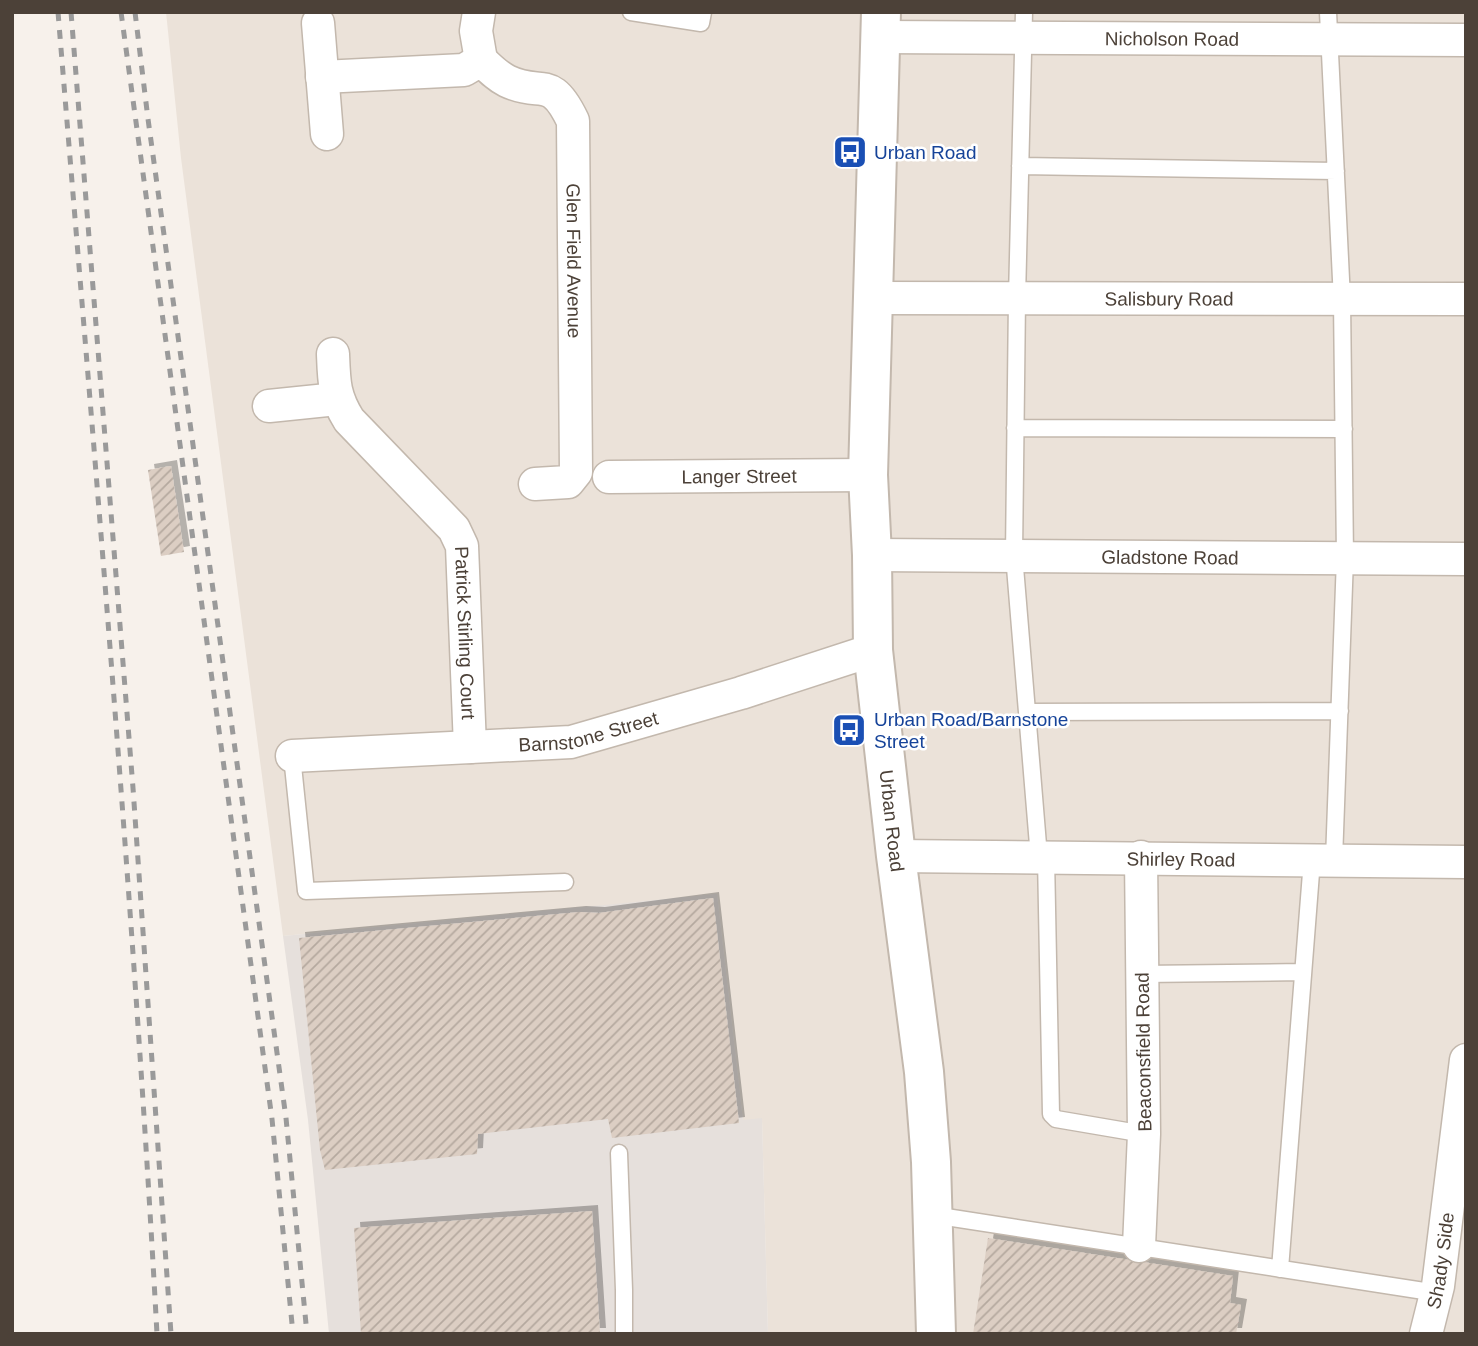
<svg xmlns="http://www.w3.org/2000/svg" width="1478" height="1346" viewBox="0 0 1478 1346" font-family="Helvetica,sans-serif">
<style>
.residential{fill:#ebe2d9}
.industrial{fill:#e6e0dc}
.building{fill:url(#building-hatch);filter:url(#shadow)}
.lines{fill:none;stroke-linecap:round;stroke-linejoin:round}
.service-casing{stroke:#c3b8ad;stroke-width:19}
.minor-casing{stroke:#c3b8ad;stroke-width:35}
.tertiary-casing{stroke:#c3b8ad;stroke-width:42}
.service{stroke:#fff;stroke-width:16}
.minor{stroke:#fff;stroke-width:32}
.tertiary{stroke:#fff;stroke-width:38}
.rail{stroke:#9a9a9a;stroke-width:5;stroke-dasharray:9 9;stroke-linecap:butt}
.labels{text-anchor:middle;stroke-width:5;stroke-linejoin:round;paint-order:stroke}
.street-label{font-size:19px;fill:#4c4138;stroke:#fff}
.transit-label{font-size:19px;fill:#164399;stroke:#fff;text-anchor:start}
</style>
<defs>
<pattern id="building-hatch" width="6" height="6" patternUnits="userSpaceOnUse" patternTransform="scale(1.75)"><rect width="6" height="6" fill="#dccec3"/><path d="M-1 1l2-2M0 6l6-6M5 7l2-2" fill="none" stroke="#b5a99f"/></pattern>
<filter id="shadow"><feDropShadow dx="6" dy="-6" stdDeviation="0" flood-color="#0004"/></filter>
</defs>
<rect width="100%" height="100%" fill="#f7f1eb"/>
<path class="residential" d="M166 12H1466V1334H768L762 1119 743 1121 717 895 283 936 181 158Z"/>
<path class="industrial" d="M717 894 743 1120 762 1118 768 1334H329L308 1120 283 936Z"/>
<path class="building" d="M171 466 184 552 161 556 148 470Z
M713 898 739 1123 612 1138 608 1119 478 1134 477 1154 325 1170 320 1150 299 938 580 912 599 913Z
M592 1211 600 1334H361L354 1228Z
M988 1238 1233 1276 1230 1303 1241 1305 1236 1334H973Z"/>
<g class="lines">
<g class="service-casing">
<path id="service" d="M631 12 701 23 703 12
M1024 12 1017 298 1014 555 1039 857
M1328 12 1342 300 1345 558 1334 860
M1020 166 1336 171
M1015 428 1344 429
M1027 712 1340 711
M292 756 306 891 565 882
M1046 857 1051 1114 1056 1119 1144 1134
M1142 974 1303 972
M619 1153 624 1290V1334
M933 1215 1437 1293
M1280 1269 1312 860"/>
</g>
<g class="minor-casing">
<g id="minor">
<path d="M479 12 476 31 481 60"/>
<path d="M318 23 327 134"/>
<path id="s1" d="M880 37 1466 40"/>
<path id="s2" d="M322 77 464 70 481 60C489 68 497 76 507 81 542 98 550 73 573 121L576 472 568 482 535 484"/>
<path id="s3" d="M873 298 1466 299"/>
<path id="s4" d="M333 354C334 382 334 396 349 420L454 529 462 546 470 747"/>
<path d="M269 406 337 399"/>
<path id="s5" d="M609 477 868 475"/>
<path id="s6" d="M872 555 1466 559"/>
<path id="s7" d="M292 756 571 742 741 693 873 650"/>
<path id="s8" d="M896 856 1466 862"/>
<path d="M1139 1246 1144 1134 1141 857"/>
<path id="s9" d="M1426 1334 1438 1286 1466 1060"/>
</g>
</g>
<g class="tertiary-casing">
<g id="tertiary">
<path id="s10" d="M881 12 868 475 872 555 873 650 896 856 924 1072 931 1162 936 1334"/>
</g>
</g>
<use href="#service" class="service"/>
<use href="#minor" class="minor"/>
<use href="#tertiary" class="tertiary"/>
<path class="rail" d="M58 12C94 452 133 893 157 1334
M71 12 133 788 171 1334
M121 12 272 1119 293 1334
M135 12 148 119 286 1118 307 1334"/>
</g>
<defs>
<g id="bus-square" transform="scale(1.75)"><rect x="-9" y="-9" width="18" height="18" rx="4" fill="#1a4fb4" stroke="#fff"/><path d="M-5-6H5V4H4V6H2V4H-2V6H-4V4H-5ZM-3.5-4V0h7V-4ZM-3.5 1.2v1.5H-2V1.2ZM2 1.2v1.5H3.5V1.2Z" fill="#fff"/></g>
</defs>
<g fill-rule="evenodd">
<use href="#bus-square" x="850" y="152"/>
<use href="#bus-square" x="849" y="730"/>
</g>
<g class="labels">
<g class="street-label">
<text dy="7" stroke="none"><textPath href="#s1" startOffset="292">Nicholson Road</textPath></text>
<text dy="7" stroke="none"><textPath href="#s2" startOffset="418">Glen Field Avenue</textPath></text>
<text dy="7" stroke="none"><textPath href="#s3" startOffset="296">Salisbury Road</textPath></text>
<text dy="7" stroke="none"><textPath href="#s5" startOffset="130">Langer Street</textPath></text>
<text dy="7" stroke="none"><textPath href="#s6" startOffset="298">Gladstone Road</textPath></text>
<text dy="7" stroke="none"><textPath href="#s4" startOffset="326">Patrick Stirling Court</textPath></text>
<text dy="7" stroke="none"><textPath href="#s7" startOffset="298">Barnstone Street</textPath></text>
<text dy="7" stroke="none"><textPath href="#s10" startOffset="810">Urban Road</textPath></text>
<text dy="7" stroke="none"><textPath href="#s8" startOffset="285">Shirley Road</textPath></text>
<text transform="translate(1143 1052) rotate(-91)" y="7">Beaconsfield Road</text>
<text dy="7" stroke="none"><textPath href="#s9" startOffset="75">Shady Side</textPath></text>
</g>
<g class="transit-label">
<text x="874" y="159">Urban Road</text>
<text x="874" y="726">Urban Road/Barnstone<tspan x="874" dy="22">Street</tspan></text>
</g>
</g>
<rect width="1478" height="1346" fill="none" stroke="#4c4138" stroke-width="28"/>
</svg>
